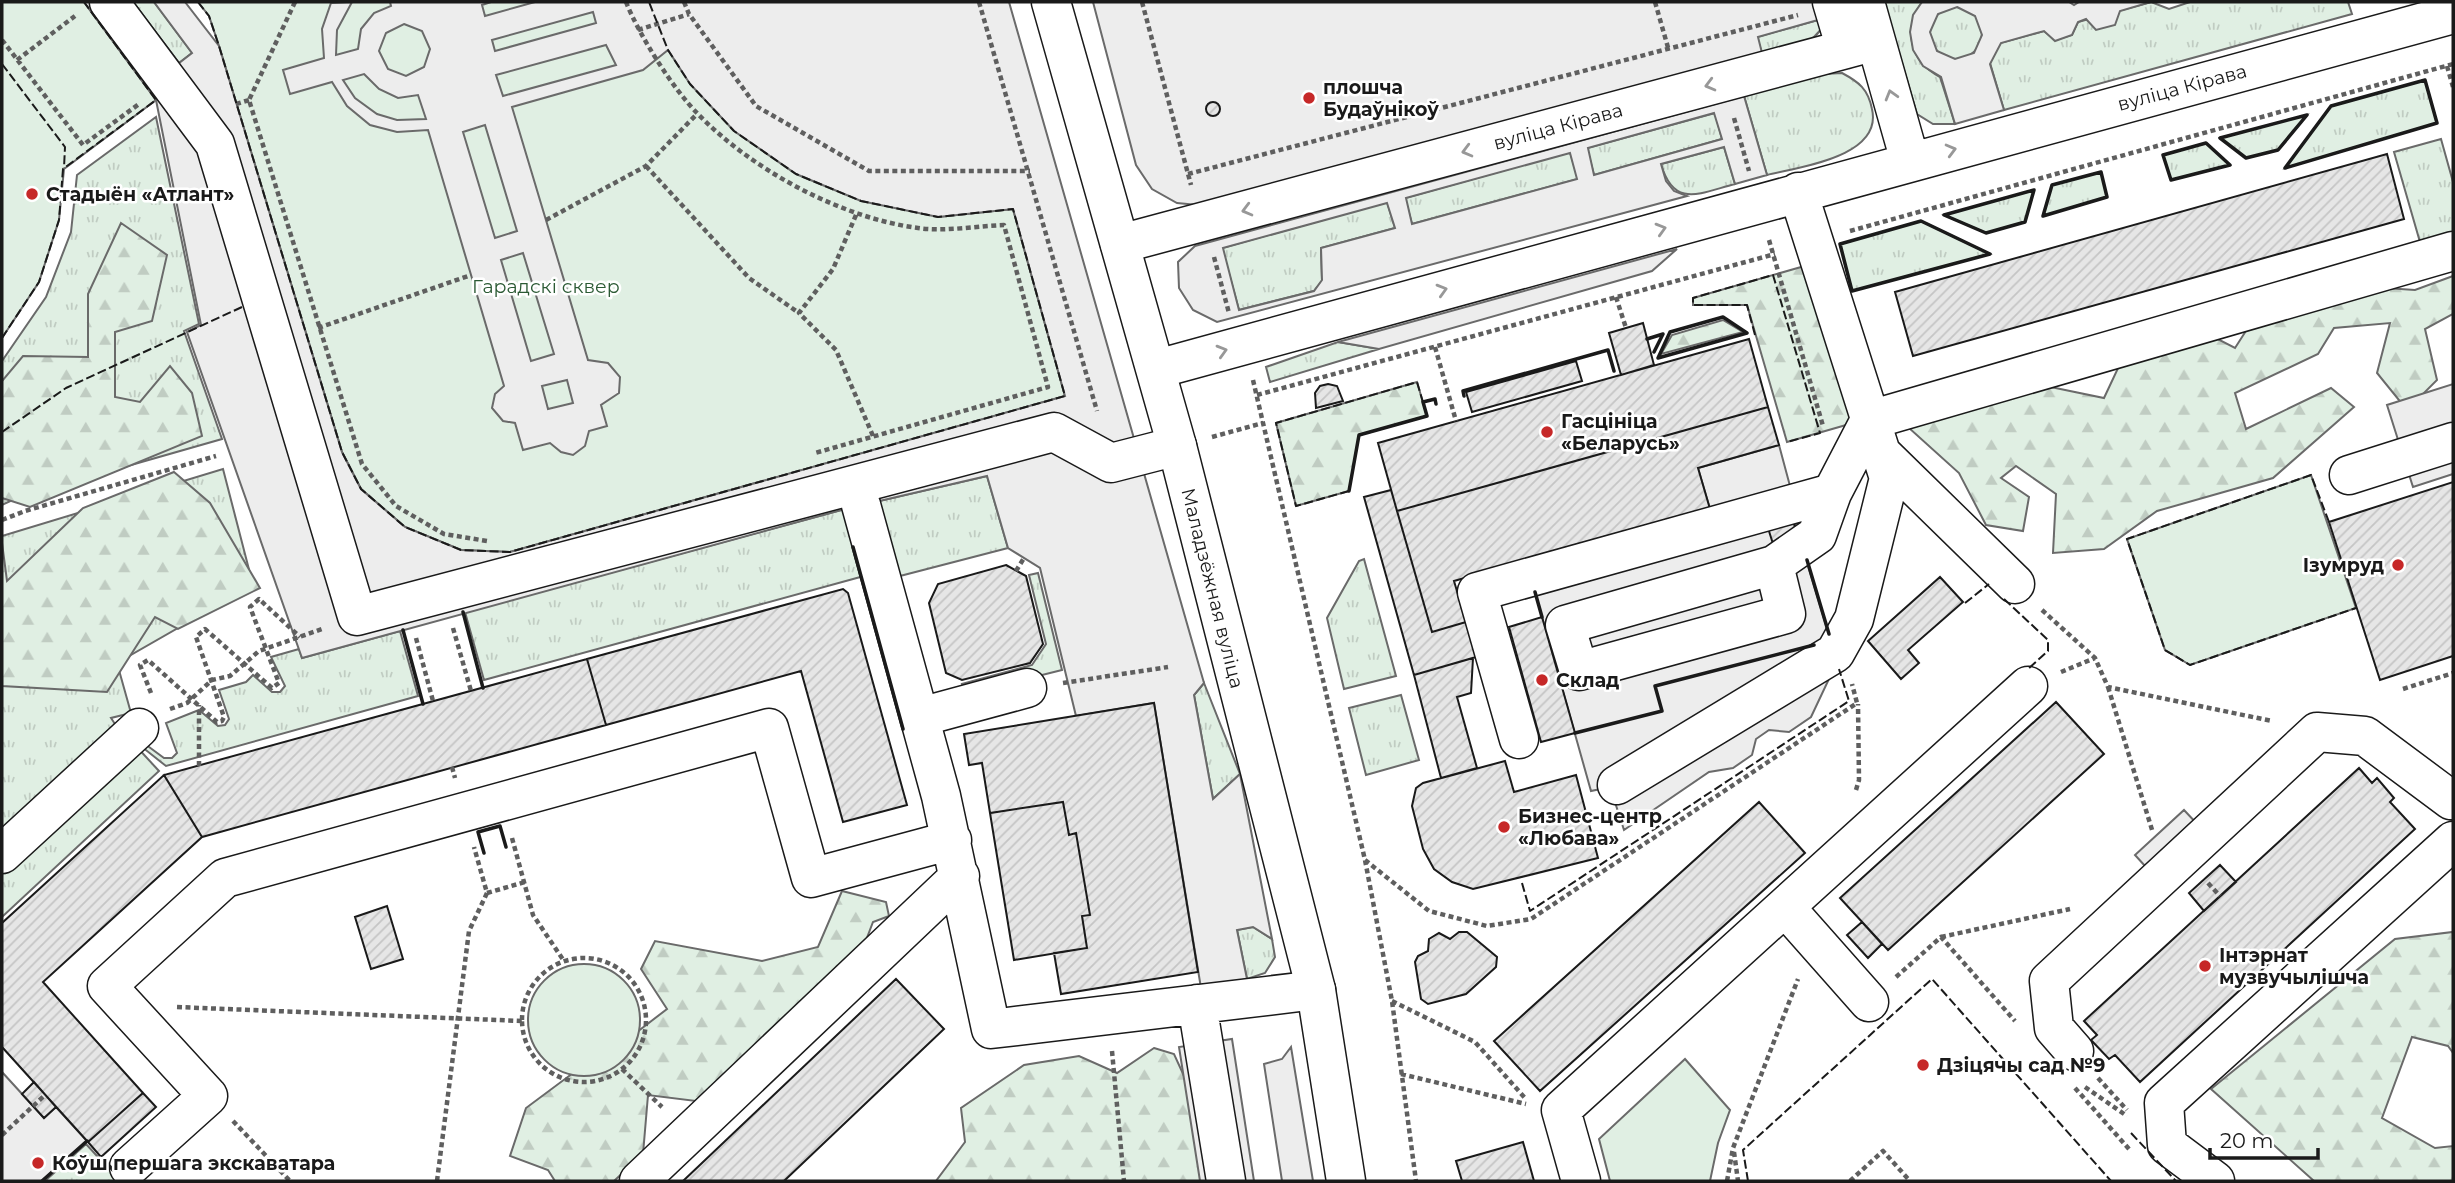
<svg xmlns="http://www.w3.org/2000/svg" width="2455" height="1183" viewBox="0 0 2455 1183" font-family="Montserrat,sans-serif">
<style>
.grass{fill:url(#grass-tufts);stroke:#6a6a6a;stroke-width:2}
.forest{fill:url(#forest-firs);stroke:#6a6a6a;stroke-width:2}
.park{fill:#e0efe3;stroke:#6a6a6a;stroke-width:2}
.parking{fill:#ededed;stroke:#6a6a6a;stroke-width:2;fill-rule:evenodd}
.building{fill:url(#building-hatch);stroke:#1a1a1a;stroke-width:2}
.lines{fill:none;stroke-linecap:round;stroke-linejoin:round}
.minor-casing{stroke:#1a1a1a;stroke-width:41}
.major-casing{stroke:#1a1a1a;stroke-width:41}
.path{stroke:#5f5f5f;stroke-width:4.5;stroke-dasharray:5 3.5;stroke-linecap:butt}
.minor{stroke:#fff;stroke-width:38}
.major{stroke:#fff;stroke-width:38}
.fence{stroke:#1a1a1a;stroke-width:2;stroke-dasharray:9 3.5;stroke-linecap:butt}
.wall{stroke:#1a1a1a;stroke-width:3.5}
.oneway{stroke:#989898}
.poi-dot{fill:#c62828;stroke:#fff;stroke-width:2.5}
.labels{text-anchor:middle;stroke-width:5;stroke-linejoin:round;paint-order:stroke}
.poi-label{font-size:19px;font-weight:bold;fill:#1a1a1a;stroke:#fff;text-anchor:start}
.street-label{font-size:19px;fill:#1a1a1a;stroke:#fff}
.park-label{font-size:19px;fill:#2b5a34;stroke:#fff}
</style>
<defs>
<pattern id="grass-tufts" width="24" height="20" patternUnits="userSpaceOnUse" patternTransform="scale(1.75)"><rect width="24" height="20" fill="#e0efe3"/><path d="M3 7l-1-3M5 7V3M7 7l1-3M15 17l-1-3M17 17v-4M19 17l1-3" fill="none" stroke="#c0ccc2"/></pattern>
<pattern id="forest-firs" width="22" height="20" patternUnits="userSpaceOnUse" patternTransform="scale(1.75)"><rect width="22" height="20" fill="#e0efe3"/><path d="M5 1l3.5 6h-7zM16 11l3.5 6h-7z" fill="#c0ccc2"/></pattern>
<pattern id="building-hatch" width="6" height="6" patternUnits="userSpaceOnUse" patternTransform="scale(1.75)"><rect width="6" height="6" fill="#e6e6e6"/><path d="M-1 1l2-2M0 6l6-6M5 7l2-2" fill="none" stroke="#c5c5c5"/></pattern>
</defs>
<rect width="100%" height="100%" fill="#fff"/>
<path class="grass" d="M133 2H154L192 53 179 63Z
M1884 2H1922C1903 29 1909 61 1940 77L1955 124H1933L1917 114Z
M2151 2 2169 9 2190 2H2348L2352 14 2004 110 1990 63 2000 43 2044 31 2055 40 2072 35 2078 22Z
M1930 33a26 26 0 1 1 52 0a26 26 0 1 1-52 0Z
M1825 18C1821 45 1786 49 1763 57L1757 37Z
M1842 73C1859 82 1868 89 1872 109 1883 157 1799 167 1767 175L1744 96 1824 74Z
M2425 80 2437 123 2285 168 2331 106Z
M1715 113 1722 139 1594 175 1587 148Z
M2307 115 2278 150 2246 158 2220 138Z
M156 117 199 324 184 331 222 439 19 497 2 505V361L46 297 71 232 77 175Z
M2441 139 2453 182V240L2422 249 2394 152Z
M2206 143 2230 165 2171 180 2163 155Z
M1724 147 1735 184C1700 193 1674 209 1661 164Z
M1570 152 1578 179 1412 224 1405 198Z
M2101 172 2107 197 2043 216 2052 185Z
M2034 190 2025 222 1986 233 1944 215Z
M1387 202 1395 228 1321 248 1322 281 1314 291 1239 310 1222 248Z
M1921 221 1990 254 1852 291 1840 244Z
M1338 342 1379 349 1270 382 1266 367Z
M223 469 253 585 117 663 131 713 111 718 115 724 2 831V536Z
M987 476 1008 548 900 576 879 501Z
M845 509 864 576 484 680 465 612Z
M1364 559 1396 676 1344 689 1327 618 1359 561Z
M1038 573 1062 670 966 694 962 684 1032 665 1046 644 1029 575Z
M400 631 418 696 166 766 142 747 145 744 164 758H172L177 753 166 723 199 710 218 726 225 725 229 719 219 690 246 682 253 675 272 692H280L285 686 271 657 299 649 302 658Z
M1204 683 1240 774 1213 799 1194 695Z
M1401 695 1419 760 1366 775 1349 708Z
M135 745 159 771 2 917V869Z
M1253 927 1272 939 1275 957 1265 973 1247 979 1237 930Z
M86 1144 120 1181H45Z"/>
<path class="forest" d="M121 223 167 255 152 321 115 332V397L140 402 170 366 192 393 202 436 30 507 2 498V381L23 356 88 357V294Z
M1808 265 1853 423 1787 442 1747 305H1693V298Z
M2453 276V314L2425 329 2437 380 2407 410 2377 373 2390 323 2334 328 2318 354 2235 393 2246 429 2331 388 2354 407 2273 478 2157 511 2104 549 2053 553 2056 494 2016 466 2001 478 2029 497 2023 531 1986 525 1959 473 1909 428 2046 386 2104 398 2119 366 2210 335 2235 348 2251 323 2370 287 2415 290Z
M1723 320 1743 332 1661 354 1672 335Z
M1417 382 1427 416 1359 435 1349 491 1296 506 1276 423Z
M174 472 210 503 260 588 178 629 155 617 107 692 2 686V543L7 581 83 508Z
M842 891 886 902 889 916 873 922 842 1003 712 1103 648 1095 643 1154 614 1181H555L548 1170 510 1156 526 1108 573 1073 611 1052 667 1009 641 969 655 941 762 961 818 947Z
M2453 932V1053L2448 1046 2412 1037 2382 1118 2435 1148 2453 1146V1181H2314L2211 1089 2395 939Z
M1154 1048 1174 1054 1216 1146 1210 1181H936L965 1142 961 1108 1024 1065 1079 1056 1117 1073Z"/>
<path class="park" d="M2 2H84L156 100 64 169 59 220 39 282 2 338Z
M198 2H649L938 217 1013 209 1065 396 510 552 461 550 405 527 361 489 342 452 219 46 209 16Z
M2311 475 2356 608 2190 665 2165 650 2127 539Z
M528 1020a56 56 0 1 1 112 0a56 56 0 1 1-112 0Z
M1685 1059 1730 1110 1718 1143 1710 1181H1610L1599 1139Z"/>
<path class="parking" d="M84 2H133L179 63 192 53 154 2H185L219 46 342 452 361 489 405 527 461 550 510 552 1065 396 1013 209 938 217 861 201 796 174 734 131 690 84 668 50 643 70 512 107 588 360 608 363 620 377 619 393 601 405 607 426 589 431 585 446 573 455 561 452 550 443 523 450 515 423 503 421 492 408 495 394 504 386 428 130 397 132 370 125 347 106 332 82 290 94 283 70 324 58 322 29 331 3 352 2 337 30 336 55 358 49 361 29 374 13 391 6 390 2H491L482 5 485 16 535 2H1009L1204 683 1194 695 1213 799 1240 774 1272 939 1253 927 1237 930 1247 979 1201 988 1154 703 1076 716 1040 568 1008 548 987 476 845 509 302 658 187 332 201 325 156 100ZM593 12 596 23 495 51 492 40ZM404 24 422 31 430 49 424 67 406 76 388 69 379 51 386 33ZM606 45 616 65 503 96 496 75ZM364 74 379 89 398 98 418 95 426 119 397 120 377 114 355 98 343 80ZM485 125 517 231 495 238 463 132ZM523 253 554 354 531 361 501 260ZM567 380 573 403 548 409 542 386Z
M1093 2H1820L1825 18 1758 37 1763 57 1198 205 1177 203 1152 189 1136 165Z
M1922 2H2069L2074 5 2079 2H2151L2120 11 2115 25 2096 30 2086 19 2078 22 2072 35 2055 41 2044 31 2001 43 1990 64 2004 110 1955 124 1941 77 1923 66 1913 50 1910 32 1913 15ZM1957 7 1975 16 1982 35 1974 53 1955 59 1937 51 1930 32 1938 14Z
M1744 96 1767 175 1735 184 1724 147 1661 164 1666 181 1674 191 1687 196 1217 322 1193 310 1179 288 1178 262 1195 246ZM1714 113 1722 139 1594 175 1588 148ZM1570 153 1577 179 1412 224 1406 198ZM1387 203 1395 228 1321 248 1322 280 1314 291 1239 310 1223 248Z
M1677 249 1652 271 1379 349 1338 342Z
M2453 384V474L2413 487 2387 405Z
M1779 445 1790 486 1710 509 1698 468Z
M1794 519 1837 662 1811 717 1789 732 1769 730 1756 739 1752 755 1733 768 1709 772 1624 830 1610 787 1591 791 1535 592Z
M2184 810 2215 843 2166 889 2135 855Z
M1232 1039 1254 1181H1200L1179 1047Z
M1291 1047 1313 1181H1282L1264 1064 1282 1059Z
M2 1072 44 1118 56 1107 87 1141 42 1181H2Z"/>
<path class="building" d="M1206 109a7 7 0 1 1 14 0a7 7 0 1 1-14 0Z
M2387 154 2404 219 1913 356 1895 292Z
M1643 323 1654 365 1621 375 1609 333Z
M1749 339 1768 407 1397 511 1378 443Z
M1576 361 1582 381 1472 412 1466 392Z
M1328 384 1337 386 1343 401 1316 408 1315 393 1320 386Z
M1768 407 1779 445 1698 468 1710 509 1454 581 1466 622 1432 632 1397 511Z
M2453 482V656L2380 680 2329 522Z
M1391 490 1432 632 1466 622 1476 657 1414 675 1364 497Z
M1793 520 1798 539 1774 547 1768 528Z
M1006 565 1026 576 1043 644 1030 663 962 680 946 673 929 603 938 584Z
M1940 577 1963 602 1908 650 1919 663 1901 679 1868 641Z
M843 589 848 593 907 805 843 822 801 671 606 725 587 659Z
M1542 617 1575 733 1541 742 1509 627Z
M1473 658 1471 693 1457 697 1477 768 1441 778 1414 675Z
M587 659 606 725 202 837 164 775Z
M2056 702 2104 754 1888 950 1840 898Z
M1154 703 1198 972 1061 994 1054 953 1087 948 1082 916 1090 915 1076 833 1069 835 1063 802 990 813 982 763 969 765 964 734Z
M1505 761 1514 792 1576 775 1598 858 1473 889 1452 882 1434 869 1423 849 1412 806 1416 788 1423 783Z
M2359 768 2372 783 2377 778 2394 798 2390 802 2415 829 2140 1082 2115 1055 2109 1059 2091 1040 2097 1035 2084 1021Z
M164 775 202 837 43 982 143 1093 88 1142 2 1047V923Z
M1063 802 1069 835 1076 833 1090 915 1082 916 1087 948 1014 960 990 813Z
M1759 802 1805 853 1540 1091 1494 1041Z
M2220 865 2236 882 2204 911 2189 893Z
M387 906 403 959 371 969 355 917Z
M1862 922 1882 944 1868 958 1847 935Z
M1459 932H1467L1497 957 1496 967 1466 994 1428 1004 1421 999 1415 962 1418 956 1428 951 1429 939 1439 933 1450 939Z
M896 979 944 1029 784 1181H683Z
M34 1082 56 1107 44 1118 22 1094Z
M143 1093 156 1107 101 1157 88 1142Z
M1523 1142 1534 1181H1462L1456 1161Z"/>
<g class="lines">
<g class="minor-casing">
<path id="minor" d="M109 2 215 144 357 616 1054 432 1111 463 1177 446
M1832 2 1846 49
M1865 2 1876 41
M1120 244 1876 41 1910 161
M1157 369 2453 14
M1881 453 2015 584
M2349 475 2453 442
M861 505 941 796 991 1029 1316 990
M1774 565 1786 614 1579 671 1565 625 1774 565 1817 535 1832 493
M920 717 1027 688
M1519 739 1477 592 1832 493 1870 420 2453 251
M1617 785 1835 653 1854 619 1889 478 1798 192
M2 854 139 728
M1785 907 1869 1002
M1197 1004 1226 1181
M2074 1051 2054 1028 2049 981 2317 732 2365 736 2451 800
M129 1167 208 1096 107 986 225 878 769 728 811 878 952 840
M639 1181 960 876
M1581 1181 1561 1110 2028 686
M2215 1181 2167 1145 2164 1103 2453 841"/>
</g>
<g class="major-casing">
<path id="major" d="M1051 2 1177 446 1316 990 1346 1181"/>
</g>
<path class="path" d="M295 2 249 100 362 464 396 506 444 534 487 541
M626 2C639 35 673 89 698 114 752 170 841 218 918 228 945 232 976 226 1004 225L1048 387 815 453
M684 2 689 14 756 106 869 171H1030
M979 2 1097 411
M1142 2 1191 185
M1655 2 1669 51
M638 30 689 14
M2 40 83 145 139 104
M17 60 75 16
M2447 66 2453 87
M236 104 249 100
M1734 118 1749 171
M646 166 749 278 799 313
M1188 174 1798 15
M856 215 833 269 799 313 836 350 873 436
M546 220 646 166 697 114
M1850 231 2453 64
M1769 240 1823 426
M1214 257 1229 313
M1616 297 1626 328
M318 328 471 275
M1435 347 1456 421
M1253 380 1365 860 1392 1001 1416 1181
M1257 395 1775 254
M1212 437 1263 423
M2 520 25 511 216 456
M1016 571 1024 558
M2042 610 2095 658 2108 687 2272 721
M453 628 471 691
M416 638 433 701
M2061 672 2095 658
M1063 683 1168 667
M2108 687 2153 833
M2403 689 2453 673
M151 693 140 665 148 660 217 722 222 721 224 717 196 637 205 629 272 688 279 683 250 607 259 599 300 637
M170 709 187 703 212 680 230 676 259 651 322 629
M199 766V705
M452 767 455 778
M1856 790 1859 780 1858 704
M512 838 533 915 564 961
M1365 860 1429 911 1487 926 1531 919 1857 703 1852 684
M2208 883 2220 896
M487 893 525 882
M1941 937 2070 909
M522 1020a62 62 0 1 1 124 0a62 62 0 1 1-124 0Z
M1896 977 1941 937 2015 1021
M1392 1001 1475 1042 1525 1098
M177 1007 522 1021
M1112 1051 1124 1181
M622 1069 662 1107
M1401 1074 1526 1104
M2098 1078 2127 1110
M2085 1087 2127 1116
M2075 1088 2129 1149
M233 1121 290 1181
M2 1135 45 1095
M1734 1152 1738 1181
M437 1181 469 931 487 893 474 847
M1727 1181 1733 1148 1798 979
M1850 1181 1883 1151 1910 1181"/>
<use href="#minor" class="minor"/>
<use href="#major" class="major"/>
<path class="fence" d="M198 2 209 16 219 46 342 452 361 489 405 527 461 550 510 552 1065 396 1013 209 938 217 861 201 796 174 734 131 690 84 668 50 649 2
M2 64 65 147 64 168
M1755 335 1747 305H1693V298L1773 275 1820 433 1787 442
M2 338 39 282 59 220 63 169 156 100 84 2
M2 432 66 388 242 307
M1349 491 1296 506 1276 423 1417 382 1427 416
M2329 522 2311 475 2127 539 2165 650 2190 665 2356 608
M2004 599 2048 640V651L2028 669
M1965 603 1989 584
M1522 883 1530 911 1849 701 1839 669
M2131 1133 2176 1181
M1748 1181 1743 1150 1932 979 2111 1181"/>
<path class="wall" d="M2425 80 2437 123 2285 168 2331 106Z
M2307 115 2278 150 2246 158 2220 138Z
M2206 143 2230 165 2171 180 2163 155Z
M2101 172 2107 197 2043 216 2052 185Z
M2034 190 2025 222 1986 233 1944 215Z
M1921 221 1990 254 1852 291 1840 244Z
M1723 317 1747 333 1658 358 1670 332Z
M1647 339 1663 334 1654 352
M1464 396 1463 391 1608 350 1614 371
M1349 491 1359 435 1427 416 1423 402 1435 399 1436 404
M853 547 903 729
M1807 560 1829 634
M1535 592 1542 617
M463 612 483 688
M403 630 423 704
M1575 733 1662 711 1655 686 1814 645
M484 853 478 832 500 826 506 847
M101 1157 113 1170
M42 1181 87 1141"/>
</g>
<defs><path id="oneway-chevron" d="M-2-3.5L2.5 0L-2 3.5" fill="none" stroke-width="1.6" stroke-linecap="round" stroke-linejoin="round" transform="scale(1.75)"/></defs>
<g class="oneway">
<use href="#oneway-chevron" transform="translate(1710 85) rotate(165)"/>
<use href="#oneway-chevron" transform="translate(1891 95) rotate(-106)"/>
<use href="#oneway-chevron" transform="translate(1951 150) rotate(-15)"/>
<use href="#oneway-chevron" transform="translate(1467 151) rotate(165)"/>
<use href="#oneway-chevron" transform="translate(1247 210) rotate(165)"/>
<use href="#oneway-chevron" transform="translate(1661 229) rotate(-16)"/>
<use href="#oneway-chevron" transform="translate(1442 290) rotate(-16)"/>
<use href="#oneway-chevron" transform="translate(1222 351) rotate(-16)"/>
</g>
<g class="poi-dot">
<circle cx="1309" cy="98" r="7"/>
<circle cx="32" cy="194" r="7"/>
<circle cx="1547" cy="432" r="7"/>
<circle cx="2398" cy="565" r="7"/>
<circle cx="1542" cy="680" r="7"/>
<circle cx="1504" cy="827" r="7"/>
<circle cx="2205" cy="966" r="7"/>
<circle cx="1923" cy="1065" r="7"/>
<circle cx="38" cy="1163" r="7"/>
</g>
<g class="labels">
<g class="poi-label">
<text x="1323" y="94">плошча<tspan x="1323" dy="22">Будаўнікоў</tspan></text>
<text x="46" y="201">Стадыён «Атлант»</text>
<text x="1561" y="428">Гасцініца<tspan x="1561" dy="22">«Беларусь»</tspan></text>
<text x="2384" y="572" text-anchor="end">Ізумруд</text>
<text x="1556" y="687">Склад</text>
<text x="1518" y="823">Бизнес-центр<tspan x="1518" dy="22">«Любава»</tspan></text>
<text x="2219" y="962">Інтэрнат<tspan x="2219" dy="22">музвучылішча</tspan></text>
<text x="1937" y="1072">Дзіцячы сад №9</text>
<text x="52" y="1170">Коўш першага экскаватара</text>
</g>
<g class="street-label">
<text transform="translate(2182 87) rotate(-15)" y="7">вуліца Кірава</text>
<text transform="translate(1558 126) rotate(-15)" y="7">вуліца Кірава</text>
<text transform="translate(1213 588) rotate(76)" y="7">Маладзёжная вуліца</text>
</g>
<g class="park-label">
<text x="546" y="293">Гарадскі сквер</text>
</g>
</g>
<rect width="2455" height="1183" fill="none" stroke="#1a1a1a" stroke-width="7"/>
<path d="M2210 1148v10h108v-10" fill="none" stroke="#1a1a1a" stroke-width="3.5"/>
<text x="2220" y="1148" font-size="21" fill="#1a1a1a" stroke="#ffffff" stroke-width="5" paint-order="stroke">20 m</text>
</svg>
